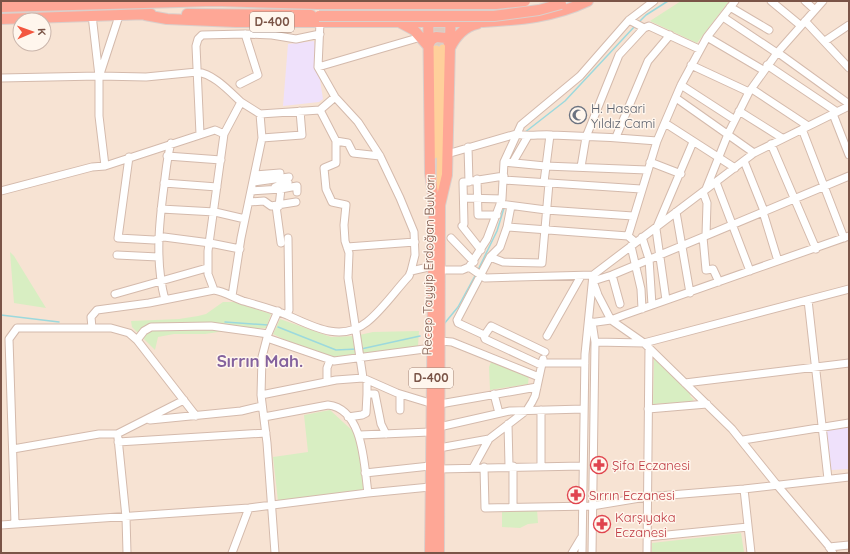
<svg xmlns="http://www.w3.org/2000/svg" width="850" height="554" viewBox="0 0 850 554" font-family="Quicksand,sans-serif">
<style>
.residential{fill:#f7e3d3;fill-rule:evenodd}
.education{fill:#efe1fb}
.green{fill:#d8eec2}
.lines{fill:none;stroke-linecap:round;stroke-linejoin:round}
.stream{stroke:#9cd9dd;stroke-width:1.5}
.major-tunnel{stroke:#ddcabe;stroke-width:9;stroke-dasharray:9 4.5;stroke-linecap:butt}
.minor-casing{stroke:#d4baac;stroke-width:9}
.major-casing{stroke:#dacfcb;stroke-width:11}
.highway-casing{stroke:#dacfcb;stroke-width:12}
.minor{stroke:#fff;stroke-width:7}
.major{stroke:#ffd09b;stroke-width:9}
.highway{stroke:#fea796;stroke-width:10}
.highway-bridge-casing{stroke:#dacfcb;stroke-width:12;stroke-linecap:butt}
.highway-bridge{stroke:#fea796;stroke-width:10}
.labels{text-anchor:middle;stroke-width:3;stroke-linejoin:round;paint-order:stroke}
.shield{fill:#fff6ed;stroke:#a28579;stroke-width:1}
.shield-label{font-size:12px;font-weight:bold;fill:#7a5447}
.worship-label{font-size:13px;fill:#5b616d;stroke:#fff6ed;text-anchor:start}
.street-label{font-size:13px;fill:#7a5447;stroke:#fff6ed}
.health-label{font-size:13px;fill:#be3a42;stroke:#fff6ed;text-anchor:start}
.district-label{font-size:17px;font-weight:bold;fill:#84629e;stroke:#fff6ed}
</style>
<rect width="100%" height="100%" fill="#fef2e5"/>
<path class="residential" d="M1 1H849V553H1ZM20 20H44V44H20Z"/>
<path class="education" d="M314 41 323 99 319 102 283 106 288 44Z
M849 426V469L831 470 826 432 830 429Z"/>
<path class="green" d="M681 1H729L697 43 650 21Z
M10 252 14 256 46 308 14 303Z
M223 302H234L271 314 266 328 231 330 205 334H174L158 337 155 350 132 327 131 321 179 319 198 316 206 314Z
M280 319 331 337 355 336 373 332 419 331 418 346 335 358 294 344 273 334Z
M654 358 692 393 690 396 694 400 690 402 653 404Z
M492 360 529 375 528 384 490 390 489 367Z
M330 410 356 434 365 490 278 501 273 457 308 452 304 415Z
M502 509H537L538 523 528 524 520 528 502 527Z
M741 533 744 552 652 553V543Z"/>
<g class="lines">
<path class="stream" d="M639 22 646 15 668 1
M524 133 565 101 635 26
M478 270 497 231 504 208
M1 315 59 322
M225 322 268 325
M444 324 458 307 476 274
M278 327 336 350 357 349
M361 349 420 336"/>
<path class="major-tunnel" d="M443 49V1
M436 50V1"/>
<g class="minor-casing">
<path id="minor" d="M771 1 800 25
M805 1 815 10
M730 7 769 30
M92 15 99 76V116L105 166
M723 17 777 53
M629 20 644 28
M805 21 849 68
M320 22 318 67 335 97 358 122 380 156 400 198 414 232 415 255 411 271
M707 37 763 70
M825 41 849 25
M777 52 849 104
M691 65 749 92
M767 65 837 112
M318 67 421 37
M100 74 119 16
M1 78 99 76 146 77 197 72C214 74 229 91 241 102
M240 84 258 75 245 34
M681 85 735 120
M752 89 808 126
M676 98 754 153
M320 110 336 141V163L324 168 326 189 332 202 346 205 344 225 345 241 349 253 348 278 363 378
M739 111 782 138
M833 114 849 155
M665 123 735 168
M802 129 844 238
M200 134 196 46 198 39 202 35 245 34 272 35 296 39 320 34
M616 137 648 61 670 35
M262 138 302 135 300 111
M336 141 348 143 353 153 380 156
M771 144 816 249
M468 147 469 182H463L464 224 462 226 481 250
M447 154 516 134C528 137 540 134 552 135 587 136 622 138 657 141
M167 156 221 160
M129 157 118 238 154 240 164 237 210 243 240 249
M744 161 764 211
M504 162 545 166 647 170
M513 162 528 136
M650 162 681 174
M581 167 586 137 619 55 644 28 649 26 699 49
M255 175 280 173
M477 179 478 215H497
M503 180 641 189
M472 181 504 176
M253 182 289 177
M544 182 550 135
M716 182 750 271
M164 183 217 187
M275 187 288 182
M281 189 297 186V192
M706 189 728 134 749 92 777 53 823 1
M1 191 92 167 105 166 215 130 224 134
M251 191 281 189 279 206
M703 192 707 203 706 235
M464 198 502 199
M249 202 264 201 271 206 296 202
M500 204 546 210 633 216
M276 206 281 243
M161 209 215 212 245 219
M676 212 690 293
M763 212 778 261
M507 227 628 236
M642 237 649 259 652 305
M703 237 706 270 713 269 719 282
M451 238 474 262
M635 242 628 236 657 141 681 85 707 37 735 1
M631 246 641 289 642 309
M347 247 415 242
M117 255 158 257
M490 257 503 262 542 263 549 183
M469 267 485 278 593 275
M440 270H462L469 267 487 239 502 199 504 162 521 125 580 76 629 20 654 1
M612 275 620 304
M214 290 208 274V251L224 134 241 102 260 114 320 110 335 97
M115 294 207 268
M232 296 241 238 262 138 260 114
M165 300C155 262 159 224 164 186 166 171 167 157 171 143
M666 300 656 229 693 142
M808 300 828 479
M287 315 289 310 288 238
M589 323 611 320 624 315 849 236
M92 328 91 317 97 310 149 303 214 290C225 292 232 297 243 301 257 305 272 309 287 315 312 326 341 343 367 322 383 309 395 291 409 276L411 271 433 266
M484 335 458 323 457 320 490 257 500 247 507 227 511 206
M547 336 581 276
M267 338 334 361 432 348
M137 340 144 331 151 327 211 326 268 334
M440 341 452 342 539 377
M595 342 644 343 849 289
M542 363H585
M541 365 485 339 484 336 491 326 545 352
M367 380V394H375L381 424 386 434
M327 382V368L330 360
M685 383 849 363
M400 394V410
M494 394 499 413
M261 395 336 380 363 378 397 393 430 403
M440 404 537 387
M648 409 707 404
M541 410V466
M264 417 328 405C364 409 364 466 368 493
M348 417 362 415 366 413 367 394
M150 420 241 411 262 406
M508 424 509 466
M439 427 510 411 584 409
M360 435 430 432
M118 438 126 517 127 553
M743 440 849 423
M118 442 266 433
M439 448 489 439
M13 449 99 434H117L184 400
M513 466V507
M484 467 485 508 592 506 646 497 744 489 849 477
M473 468 489 439 527 410 532 402 535 396 543 359
M439 469 583 466
M365 473 430 466
M744 489 751 553
M15 524 9 339 17 328H111L129 333 137 340 196 416
M1 525 249 508 368 493 430 487
M647 537 748 527
M829 547 849 545
M232 553 249 508
M275 553 267 443 261 395 262 357 268 334 278 311
M572 553 581 538
M582 553 585 354 593 275 754 153 849 106
M592 553 595 342 592 322
M647 553 649 348
M833 553 828 545 777 485 732 429 644 343 611 320 598 295 593 281 612 275 849 176"/>
</g>
<g class="major-casing">
<path id="major" d="M434 154 436 50
M441 187 443 49"/>
</g>
<g class="highway-casing">
<path id="highway" d="M428 1 430 173 434 202 430 553
M1 7 214 1 318 4
M187 14 311 15
M145 15 167 19 236 22H483C520 20 554 17 588 1
M1 19 151 14
M401 23 414 30 428 46
M428 46 431 40 436 37 446 38 449 43
M450 48C456 36 464 27 477 24
M439 553 440 205 447 175 451 1"/>
</g>
<use href="#minor" class="minor"/>
<use href="#major" class="major"/>
<use href="#highway" class="highway"/>
<g class="highway-bridge-casing">
<path id="highway-bridge" d="M318 4H496L525 1
M319 16H494L539 10 561 4"/>
</g>
<use href="#highway-bridge" class="highway-bridge"/>
</g>
<defs>
<g id="mosque-ring" transform="scale(0.9)"><circle r="9.5" fill="#fff6ed" stroke="#6b7280" stroke-width="1.5"/><path d="M3.5-4.9A6 6 0 1 0 3.5 4.9A5 5 0 1 1 3.5-4.9Z" fill="#6b7280"/></g>
<g id="pharmacy-ring" transform="scale(0.9)"><circle r="9.5" fill="#fff6ed" stroke="#e0444e" stroke-width="1.5"/><path d="M-2-6h4v4h4v4h-4v4h-4v-4h-4v-4h4Z" fill="#e0444e"/></g>
</defs>
<g fill-rule="evenodd">
<use href="#mosque-ring" x="578" y="115"/>
<use href="#pharmacy-ring" x="599" y="465"/>
<use href="#pharmacy-ring" x="576" y="495"/>
<use href="#pharmacy-ring" x="602" y="524"/>
</g>
<g class="labels">
<g class="shield">
<rect x="250" y="12" width="44" height="20" rx="3"/>
<rect x="409" y="368" width="44" height="20" rx="3"/>
</g>
<g class="shield-label">
<text x="272" y="26">D-400</text>
<text x="431" y="382">D-400</text>
</g>
<g class="worship-label">
<text x="591" y="113">H. Hasari<tspan x="591" dy="15">Yıldız Cami</tspan></text>
</g>
<g class="street-label">
<text transform="translate(428 265) rotate(-89)" y="5">Recep Tayyip Erdoğan Bulvarı</text>
</g>
<g class="health-label">
<text x="612" y="470">Şifa Eczanesi</text>
<text x="589" y="500">Sırrın Eczanesi</text>
<text x="615" y="522">Karşıyaka<tspan x="615" dy="15">Eczanesi</tspan></text>
</g>
<g class="district-label">
<text x="260" y="367">Sırrın Mah.</text>
</g>
</g>
<rect width="850" height="554" fill="none" stroke="#7a5447" stroke-width="4"/>
<g transform="translate(32 32) rotate(88)"><circle r="19" fill="#fff6ed" stroke="#cab5ab"/>
<path d="M0-3L7 15L0 10L-7 15Z" fill="#f3563f"/>
<text y="-6" font-size="11" font-weight="bold" text-anchor="middle" fill="#7a5447">K</text>
</g>
</svg>
